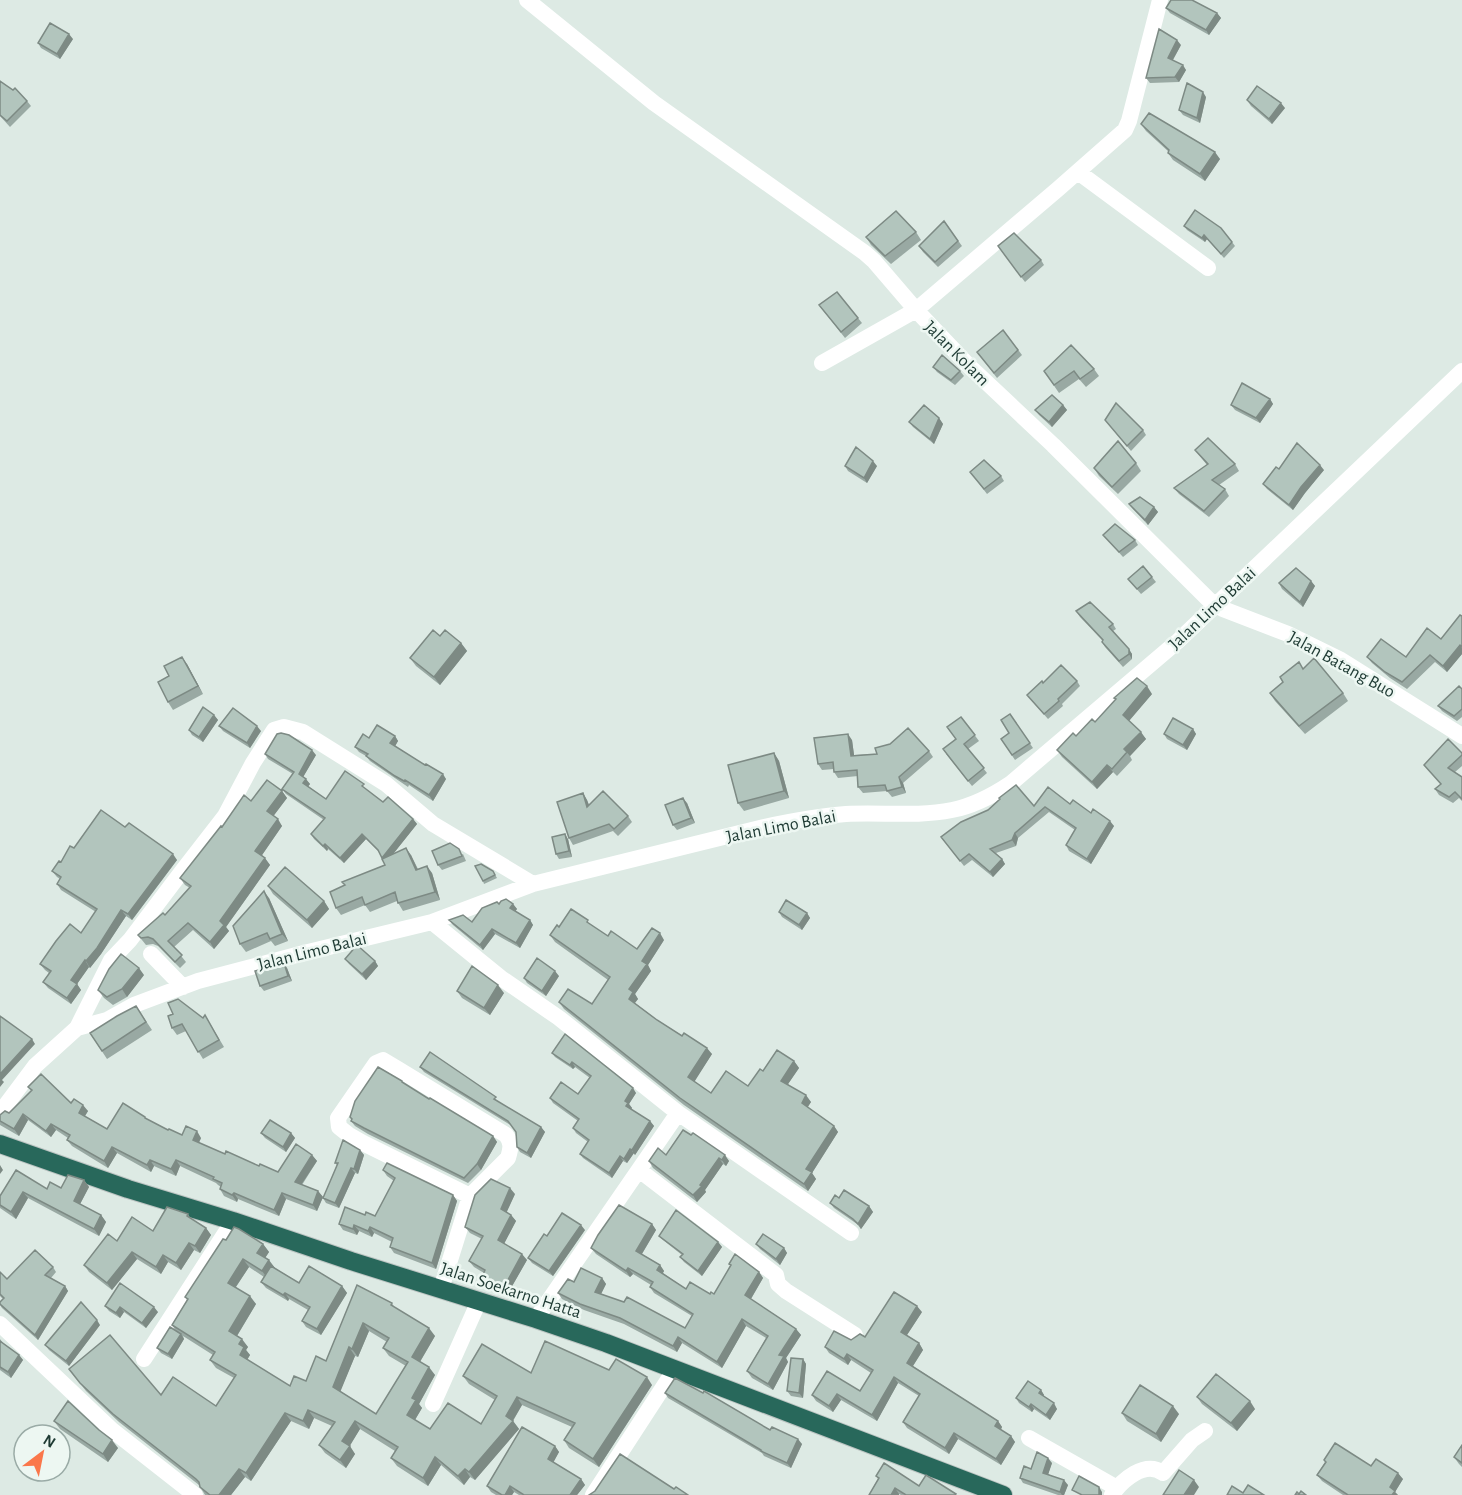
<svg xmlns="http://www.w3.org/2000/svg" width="1462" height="1495" viewBox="0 0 1462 1495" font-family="'Alegreya Sans',sans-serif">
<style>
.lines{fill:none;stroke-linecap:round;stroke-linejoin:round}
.highway-casing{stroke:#bcc4c2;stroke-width:20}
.minor{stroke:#fff;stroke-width:16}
.highway{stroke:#28685b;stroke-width:18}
.wall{fill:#99a9a3;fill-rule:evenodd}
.shaded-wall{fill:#7d8a84}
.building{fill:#b2c5bd;stroke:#7d8a84;stroke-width:1.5;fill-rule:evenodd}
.labels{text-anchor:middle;stroke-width:5;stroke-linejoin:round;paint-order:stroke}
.street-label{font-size:18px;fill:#1e3a33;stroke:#edf7f2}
</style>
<rect width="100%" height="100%" fill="#ddeae4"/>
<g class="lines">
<g class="highway-casing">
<path id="highway" d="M0 1144 128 1189 233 1221 351 1261 536 1319 606 1343 1003 1495"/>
</g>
<path class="minor" d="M527 0 654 103 865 253 874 261 916 310 822 363
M1160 0 1129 121 1125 130 1058 189 916 310 968 365 1053 445 1209 600 1223 609 1288 634 1341 660 1462 736
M1078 172 1208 268
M432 922 501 978 559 1018 678 1113 536 1319
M151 954 183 987
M77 1028 111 960 130 940 183 870 225 816 253 763 274 730 284 727 303 732 386 784 433 824 533 884
M0 1113 35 1066 77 1028 107 1020 134 1005 198 981 304 953 432 922 533 884 764 827C792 821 818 816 846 814 881 812 917 817 952 810 973 806 992 796 1010 784L1178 641 1462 371
M678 1113 851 1233
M639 1170 776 1275 778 1284 786 1291 855 1335
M441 1289 470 1196 508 1158C511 1148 512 1143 506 1135L398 1069 383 1060 376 1063 338 1118 339 1127 349 1135 363 1143 470 1196
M0 1324 112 1430 195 1495
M144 1359 233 1221
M433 1404 479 1301
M1029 1438 1117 1488
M593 1495 675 1369
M1112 1495C1122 1480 1145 1460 1163 1473L1192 1440 1205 1431"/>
<use href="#highway" class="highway"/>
</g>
<path class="wall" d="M1166 8 1217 13 1221 18 1209 35 1170 13Z
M73 39 60 59 41 48 38 43Z
M1181 45 1173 60 1186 70 1179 82 1150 83 1146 78Z
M0 81 27 101 31 106 10 127 0 116Z
M1206 97 1200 123 1183 115 1179 110Z
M1247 100 1285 108 1272 124 1251 106Z
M1141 124 1220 159 1205 181 1173 160 1168 153 1169 152 1146 131Z
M944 221 962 246 938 267 923 252 919 246Z
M1184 226 1232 242 1235 246 1224 258 1207 239 1205 242 1187 230Z
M916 232 921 240 891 264 871 245 866 237Z
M998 246 1041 260 1044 265 1025 282Z
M819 305 858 318 862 323 845 338Z
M1003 330 1022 355 997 378 977 352Z
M933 367 960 371 964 376 955 385 937 372Z
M1094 369 1099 376 1086 387 1079 379 1059 393 1044 371Z
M1270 399 1273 404 1260 423 1235 410 1231 405Z
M1063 405 1067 410 1052 427 1039 415 1035 410Z
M939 418 943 424 934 444 913 427 909 422Z
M1105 420 1143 430 1146 435 1131 451Z
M1195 450 1235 464 1239 471 1219 485 1225 489 1229 496 1209 517 1179 494 1174 488 1207 465Z
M1136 463 1141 471 1118 494 1099 476 1094 468Z
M845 466H877L867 483 848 471Z
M1279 469 1324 470 1305 493 1293 510 1267 489 1263 484Z
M1001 476 1004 481 987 494 974 477Z
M1129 504 1154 507 1158 512 1148 525 1133 509Z
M1103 535 1135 540 1138 545 1123 557Z
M1152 577 1156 582 1141 594 1128 579Z
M1311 581 1315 586 1303 607 1282 589 1279 583Z
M1076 611 1113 624 1116 629 1113 631 1132 654V659L1123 667 1105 647 1102 642 1103 641 1080 617Z
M1462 616V654L1447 672 1435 662 1407 689 1390 678 1372 663 1367 657H1406L1441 639Z
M440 636 461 643 467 651 440 685 416 666 410 658Z
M187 664 203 694 173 710 168 702 169 676Z
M1303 669 1343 693 1348 701 1305 734 1275 701 1270 693Z
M1077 681 1080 686 1062 704 1063 706 1048 719 1027 695Z
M1462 689V717L1457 721 1442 711 1438 706Z
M1152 694 1129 721 1146 739 1130 756 1132 760 1117 776 1113 772 1097 789 1062 757 1057 750 1095 722 1116 700 1114 698Z
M1010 714 1033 748 1015 760 1001 739 1009 733Z
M214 715 218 720 203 742 192 735 189 730Z
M961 717 979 741 968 749 987 773 972 786 946 754 955 739Z
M219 726 261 731 250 748 223 731Z
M1193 729 1196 734 1187 750 1167 739 1164 734Z
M395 736 398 741 395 746 446 779 433 801 409 785 408 787 370 761 366 756 359 752 355 747 369 738Z
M852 740 854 755 929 751 933 757 903 783 906 793 892 797 887 791 863 793 858 787V776L838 778 834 772V769L822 770 818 764Z
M774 753 779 761 789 798 744 811 738 803Z
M1462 753V766L1455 772 1462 777V801L1459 798 1453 803 1439 795 1435 789 1441 784 1424 765Z
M265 754 316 755 303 777 310 784 308 786 326 799 367 789V790L383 802 413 819 417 824 393 854 411 855 418 869 432 873 440 900 403 911 397 901 370 912 365 905 341 915 336 908 344 886 385 865 383 859 380 853 366 839 344 863 328 849 327 851 314 839 311 834 324 820 286 794 282 789 293 774 268 759Z
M282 791 287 798 273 816 282 826 262 855 270 865 226 927 229 931 214 949 193 930 174 947 186 962 180 968 158 946 153 944 146 945 138 935 165 915 190 888 185 885 180 878 222 827 251 801Z
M583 793 587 800 589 805 628 816 632 822 618 836 613 831 573 845 569 838Z
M687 803 695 823 677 830 673 825Z
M1070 804 1091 813 1114 826 1091 864 1069 851 1066 845 1075 830 1049 812 1018 838 1016 846 996 853 1002 859 1005 864 993 877 972 860 964 866 941 837 1034 806Z
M125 827 177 860 132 920 126 916 101 954 90 968 89 967 77 984 81 990 71 1004 48 988 43 982 49 973 45 970 40 964 81 933 96 912 61 890 57 884 60 879 57 877 52 871 74 848Z
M568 839 572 857 559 859 556 854Z
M463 854 466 861 442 870 438 865Z
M494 873 497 878 484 884 483 881Z
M268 886 324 901 329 909 312 928 273 894Z
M269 898 288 941 275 946 271 941 246 952 240 944Z
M499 904H513L517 909 515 911 530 920 533 925 520 948 495 934 483 950 453 925 449 920 472 922Z
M779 912 807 913 810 918 802 930 782 917Z
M591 925 608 936 637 949 664 940 648 965 651 971 635 994 638 999 635 1003 657 1020 712 1054 694 1081 711 1093 748 1086 763 1071 794 1061 799 1068 788 1084 811 1102 807 1107 834 1126 838 1132 812 1173 816 1179 808 1191 684 1105 564 1009 559 1002 592 1004 608 980 555 942 550 935 559 927Z
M345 959 375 961 378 966 366 980 349 964Z
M287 968 292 981 264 991 260 986Z
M144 975 127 997 113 1005 104 998 98 990Z
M559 976 546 996 527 983 524 978Z
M457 991 504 993 490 1015 462 998Z
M136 1006 152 1030 107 1059 90 1033Z
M205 1015 224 1047 203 1059 186 1031 177 1035 172 1028 168 1016 203 1018Z
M552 1053 636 1093 629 1104 632 1108 631 1109 650 1121 654 1126 635 1155 634 1153 627 1163 623 1161 612 1178 583 1158 580 1154 588 1142 576 1133 573 1128 578 1121 553 1103 550 1098 578 1094 590 1078 575 1067 573 1069 555 1057Z
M420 1067 499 1102 541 1127 545 1132 531 1158 520 1152 517 1147 516 1132 512 1126 424 1072Z
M404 1084 493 1136 497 1142 481 1170 468 1183 368 1134 355 1126 351 1121 352 1120 350 1117Z
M28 1087 71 1103 88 1111 85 1116 107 1129 147 1119 168 1130 182 1135 201 1138 199 1143 225 1154 259 1166 278 1172 312 1155 317 1161 302 1185 318 1191 323 1197 317 1211 286 1199 279 1216 238 1199 237 1202 224 1196 220 1189 221 1187 218 1185 216 1183 180 1166 176 1176 154 1166 151 1172 117 1153 108 1168 72 1146 67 1140 68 1138 56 1130 51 1137 28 1120 19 1136 0 1125V1115L9 1113 31 1091Z
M683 1130 729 1161 726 1166 723 1164 705 1190 706 1192 697 1202 653 1168 649 1161 666 1155Z
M261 1133H291L295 1138 286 1152 265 1138Z
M360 1150 364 1155 358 1174 355 1173 339 1208 326 1203 323 1198 337 1165 335 1163Z
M383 1170 453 1195 457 1201 436 1269 394 1253 390 1247 392 1242 374 1233 372 1237 359 1231 357 1235 343 1230 339 1224 365 1215 375 1216 394 1181 387 1176Z
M84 1180 89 1187 80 1204 101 1215 106 1222 99 1236 28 1198 16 1219 0 1208V1196L47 1189 61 1188Z
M515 1194 506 1212 511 1215 516 1221 504 1243 527 1260 507 1295 486 1283 482 1277 484 1273 474 1267 469 1261 482 1239 470 1233 465 1227Z
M839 1198 869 1206 873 1212 861 1229 857 1224 834 1208 830 1203Z
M188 1214 190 1218 206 1228 211 1235 200 1253 194 1250 181 1270 168 1262 161 1274 137 1259 112 1290 89 1272 84 1265 117 1241 153 1231Z
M652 1224 656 1230 642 1254 660 1265 664 1271 663 1273 686 1289 710 1294H714L731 1266 729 1264 759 1272 763 1278 751 1299 796 1329 801 1335 786 1358 788 1362 773 1390 752 1378 747 1371 766 1338 746 1326 722 1368 682 1343 677 1352 624 1324 584 1310 562 1299 558 1293 574 1282 602 1278 606 1284 601 1294 685 1328 692 1316 654 1293 650 1287 651 1285 633 1274 630 1277 596 1254 591 1248Z
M585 1230 553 1276 532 1263 528 1258 547 1236Z
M659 1236 718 1242 722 1247 702 1276 684 1262 680 1257 682 1255 663 1240Z
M226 1240 263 1244 269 1252 265 1258 275 1268 299 1283 342 1286 347 1293 321 1335 306 1327 302 1321 308 1310 289 1299 288 1301 266 1288 261 1282 264 1277 249 1267 236 1287 256 1304 237 1336 248 1347 246 1350 250 1355 247 1360 290 1386 306 1381 326 1361 357 1285 392 1303 394 1307 435 1336 420 1362 435 1375 419 1404 422 1408 415 1420 430 1429 481 1424 495 1400 469 1384 463 1376 609 1370 652 1385 599 1467 569 1448 564 1440 572 1427 522 1405 513 1421 519 1429 475 1480 470 1477 464 1485 441 1465 428 1486 397 1466 391 1458 395 1451 360 1429 349 1446 355 1454 346 1468 325 1453 319 1445 332 1426 314 1418 309 1429 291 1421 251 1481 245 1477 231 1495H205L199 1485 119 1422 86 1391 69 1369 161 1395 216 1406 234 1378 216 1368 210 1360 213 1355 183 1336 184 1339 172 1359 161 1353 157 1348 176 1331 172 1325 187 1300 185 1297ZM369 1331 387 1342 383 1348 389 1356 406 1366 376 1414 340 1391 355 1356 358 1357Z
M756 1244 784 1248 787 1253 780 1265 760 1249Z
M53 1267 56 1272 51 1278 65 1286 68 1291 38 1340 2 1308 0 1305V1302L3 1299 0 1296V1272L7 1279Z
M105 1306 158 1312 146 1328 124 1312 120 1318 109 1311Z
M922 1312 907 1335 919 1343 923 1350 913 1366 998 1421 1002 1427 1001 1430 1011 1436 1015 1442 1001 1465 958 1439 949 1454 907 1428 903 1422 919 1396 898 1383 877 1421 841 1400 833 1412 816 1401 812 1395 860 1391 871 1373 851 1360 848 1365 829 1353 825 1347 865 1337Z
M100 1325 69 1366 49 1350 45 1345Z
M0 1339 3 1343 19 1355 23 1360 11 1378 0 1370Z
M803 1359 806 1364 803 1398 791 1396 787 1391Z
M1041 1390 1044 1395 1043 1396 1057 1409 1050 1420 1034 1409 1032 1412 1019 1403 1016 1398Z
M665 1393 770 1430 802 1444 791 1468 764 1456 762 1453 668 1398Z
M1197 1397 1255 1409 1237 1431 1202 1404Z
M1122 1413 1179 1414 1161 1442 1127 1421Z
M54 1421 118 1448 108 1462 60 1429Z
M1462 1445V1467L1459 1464 1454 1457Z
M555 1446 559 1452 553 1462 581 1479 585 1485 577 1495H519L514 1492 512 1495H496L491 1492 487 1486Z
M1324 1460 1371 1466 1403 1479 1395 1492 1398 1495H1343L1322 1481 1317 1475 1325 1462Z
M1052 1463 1048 1474 1068 1485 1064 1495H1058L1023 1483 1020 1478 1031 1469Z
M876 1476 956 1494V1495H901L899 1494V1495H869L878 1479Z"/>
<path class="shaded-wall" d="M1217 13 1221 18 1209 35 1206 30Z
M69 34 73 39 60 59 57 54Z
M1177 40 1181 45 1171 63 1168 58Z
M1183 65 1186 70 1179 82 1175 77Z
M1203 92 1206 97 1200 123 1197 118Z
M1281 103 1285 108 1272 124 1269 119Z
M1215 152 1220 159 1205 181 1200 174Z
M1204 235 1207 239 1205 242 1202 238Z
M1270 399 1273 404 1260 423 1256 418Z
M1063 405 1067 410 1052 427 1049 422Z
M939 418 943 424 934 444 930 439Z
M873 461 877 466 867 483 864 478Z
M1320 465 1324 470 1305 493 1293 510 1289 505 1301 487Z
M1154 507 1158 512 1148 525 1145 520Z
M1311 581 1315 586 1303 607 1300 602Z
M461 643 467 651 440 685 434 677Z
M1460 645 1462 648V654L1447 672 1443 666Z
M1129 649 1132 654V659L1129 654Z
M182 657 187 664 203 694 198 686Z
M1147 686 1152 694 1128 722 1123 715Z
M214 715 218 720 203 742 199 737Z
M257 726 261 731 250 748 247 743Z
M1193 729 1196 734 1187 750 1183 745Z
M1141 732 1146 739 1130 756 1124 749Z
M848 734 852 740 855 762 851 756Z
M395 736 398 741 394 748 390 743Z
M312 750 316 755 302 779 299 774Z
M774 753 779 761 789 798 784 791Z
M1107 765 1113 772 1097 789 1092 782Z
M443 774 446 779 433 801 429 795Z
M899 777 903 783 906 793 902 787Z
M306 779 310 784 307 788 303 783Z
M282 791 287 798 272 818 267 811Z
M583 793 587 800 592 813 587 807Z
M683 798 687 803 695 823 691 818Z
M278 819 282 826 260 858 255 851Z
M413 819 417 824 386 863 382 858Z
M1110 821 1114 826 1091 864 1087 859Z
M1015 833 1018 838 1016 846 1012 840Z
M362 834 366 839 344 863 340 858Z
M565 834 568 839 572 857 569 851Z
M325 844 328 849 327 851 323 846Z
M406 848 411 855 421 877 416 870Z
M173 854 177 860 132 920 128 914Z
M265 858 270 865 226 927 229 931 214 949 210 942 220 921Z
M1002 859 1005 864 993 877 990 872Z
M427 866 432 873 440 900 435 892Z
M264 891 269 898 288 941 282 934Z
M324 901 329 909 312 928 307 920Z
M513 904 517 909 514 913 510 908Z
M121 910 126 916 101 954 90 968 86 961Z
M807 913 810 918 802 930 799 925Z
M530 920 533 925 520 948 516 943Z
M492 929 495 934 483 950 480 945Z
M660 933 664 940 648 965 651 971 635 994 638 999 633 1005 629 999V989L642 961Z
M85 960 89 967 77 984 81 990 71 1004 67 998 71 980Z
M375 961 378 966 366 980 362 974Z
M284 963 287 968 292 981 288 976Z
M139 968 144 975 127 997 122 989Z
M555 971 559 976 546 996 542 991Z
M498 985 504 993 490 1015 484 1008Z
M32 1039 35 1044 2 1080 4 1082 0 1087V1074Z
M707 1048 712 1054 693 1084 688 1077Z
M794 1061 799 1068 786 1087 781 1081Z
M572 1062 575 1067 573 1069 570 1065Z
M633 1088 636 1093 629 1104 632 1108 630 1111 626 1106 625 1101Z
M806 1095 811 1102 806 1110 802 1103Z
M83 1105 88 1111 83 1119 79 1113Z
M23 1114 28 1120 19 1136 14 1129Z
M650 1121 654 1126 635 1155 632 1150Z
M51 1124 56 1130 51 1137 46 1131Z
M834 1126 838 1132 812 1173 816 1179 808 1191 804 1184 806 1169Z
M541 1127 545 1132 531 1158 527 1153Z
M197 1131 201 1138 197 1146 193 1140Z
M291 1133 295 1138 286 1152 283 1147Z
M493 1136 497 1142 481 1170 477 1164Z
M112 1147 117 1153 108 1168 104 1161Z
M630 1149 634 1153 627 1163 624 1159Z
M360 1150 364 1155 358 1174 354 1169Z
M312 1155 317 1161 299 1188 295 1182Z
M725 1155 729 1161 726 1166 722 1160Z
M620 1156 623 1161 612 1178 609 1173Z
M719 1158 723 1164 705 1190 706 1192 697 1202 693 1195Z
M150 1160 154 1166 151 1172 147 1165Z
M176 1160 180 1166 176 1176 171 1169Z
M0 1165 3 1170 0 1174Z
M351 1168 355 1173 339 1208 335 1203Z
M84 1180 89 1187 78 1208 74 1201Z
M510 1188 515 1194 505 1216 501 1209Z
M318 1191 323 1197 317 1211 313 1205Z
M23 1192 28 1198 16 1219 11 1212Z
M234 1193 238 1199 237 1202 232 1195Z
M282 1193 286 1199 279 1216 274 1210Z
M453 1195 457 1201 436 1269 432 1263Z
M869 1206 873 1212 861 1229 858 1224Z
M101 1215 106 1222 99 1236 94 1229Z
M511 1215 516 1221 503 1246 498 1240Z
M652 1224 656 1230 640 1257 636 1251Z
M354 1225 359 1231 357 1235 353 1229Z
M581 1225 585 1230 553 1276 549 1271Z
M370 1227 374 1233 372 1237 368 1231Z
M206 1228 211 1235 200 1253 195 1246Z
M718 1242 722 1247 702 1276 698 1271Z
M189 1243 194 1250 181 1270 176 1263Z
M263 1244 269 1252 263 1261 257 1253Z
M784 1248 787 1253 780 1265 776 1259Z
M132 1252 137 1259 112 1290 107 1283Z
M522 1254 527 1260 507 1295 503 1289Z
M163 1255 168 1262 161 1274 156 1267Z
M243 1259 249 1267 233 1291 228 1283Z
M269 1260 275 1268 268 1279 262 1271Z
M660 1265 664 1271 661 1276 657 1270Z
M628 1268 633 1274 630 1277 626 1271Z
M759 1272 763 1278 749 1302 745 1295Z
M602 1278 606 1284 599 1298 595 1292Z
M65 1286 68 1291 38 1340 35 1335Z
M342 1286 347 1293 321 1335 317 1329Z
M285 1293 289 1299 288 1301 283 1295Z
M250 1296 256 1304 235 1339 229 1331Z
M917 1306 922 1312 905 1338 901 1332Z
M120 1307 124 1312 120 1318 116 1313Z
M154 1307 158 1312 146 1328 142 1323Z
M742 1319 746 1326 722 1368 717 1362Z
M97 1320 100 1325 69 1366 66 1361Z
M363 1323 369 1331 358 1357 352 1349Z
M429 1328 435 1336 418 1365 412 1357Z
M796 1329 801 1335 786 1358 788 1362 773 1390 768 1384 779 1355Z
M181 1334 184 1339 172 1359 168 1354Z
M678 1337 682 1343 677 1352 673 1346Z
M242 1339 248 1347 246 1350 250 1355 245 1363 240 1355 239 1344Z
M919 1343 923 1350 911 1369 907 1363Z
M349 1347 355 1356 339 1395 333 1387Z
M847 1354 851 1360 848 1365 844 1359Z
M19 1355 23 1360 11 1378 8 1372Z
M803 1359 806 1364 803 1398 799 1393Z
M429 1367 435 1375 419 1404 422 1408 413 1423 407 1415 412 1398Z
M647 1377 652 1385 599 1467 593 1459Z
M894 1377 898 1383 877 1421 872 1415Z
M1041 1390 1044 1395 1042 1398 1039 1393Z
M837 1394 841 1400 833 1412 829 1406Z
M517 1397 522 1405 512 1422 513 1421 519 1429 475 1480 469 1472 506 1416Z
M1250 1401 1255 1409 1237 1431 1231 1423Z
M1054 1403 1057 1409 1050 1420 1046 1415Z
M1031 1404 1034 1409 1032 1412 1029 1407Z
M1173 1406 1179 1414 1161 1442 1156 1434Z
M308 1410 314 1418 309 1429 303 1421Z
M285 1413 291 1421 251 1481 246 1473Z
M355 1421 360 1429 348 1449 342 1441Z
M998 1421 1002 1427 999 1432 995 1426Z
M954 1433 958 1439 949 1454 945 1448Z
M1011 1436 1015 1442 1001 1465 996 1459Z
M798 1439 802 1444 791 1468 787 1463Z
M112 1440 118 1448 108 1462 103 1454Z
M350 1446 355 1454 346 1468 340 1460Z
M555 1446 559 1452 552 1465 548 1459Z
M435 1457 441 1465 428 1486 423 1478Z
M1048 1458 1052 1463 1047 1478 1043 1473Z
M239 1469 245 1477 231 1495H219Z
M465 1469 470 1477 464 1485 458 1476Z
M1398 1473 1403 1479 1395 1492 1398 1495H1392L1390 1487Z
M581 1479 585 1485 577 1495H570Z
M1064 1480 1068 1485 1064 1495H1062L1060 1492Z
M1194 1480 1199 1487 1194 1495H1184Z
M510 1486 514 1492 512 1495H505Z
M1099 1487 1102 1492V1495H1099Z
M895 1488 899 1494V1495H891Z"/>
<path class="building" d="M1171 0H1192L1217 13 1206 30 1166 8Z
M50 23 69 34 57 54 38 43Z
M1159 29 1177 40 1168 58 1183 65 1175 77 1146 78Z
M0 81 13 90 15 88 27 101 7 121 0 115Z
M1187 83 1203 92 1197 118 1179 110Z
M1257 86 1281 103 1269 119 1247 100Z
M1149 113 1215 152 1200 174 1168 153 1169 150 1141 124Z
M1195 210 1221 228 1232 242 1221 254 1204 235 1202 238 1184 226Z
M896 211 916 232 885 256 866 237Z
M944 221 958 241 935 262 919 246Z
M1014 233 1041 260 1021 277 998 246Z
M837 292 858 318 841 332 819 305Z
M1003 330 1018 350 994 373 977 352Z
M1071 345 1094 369 1080 379 1074 371 1054 385 1044 371Z
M942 355 960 371 951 380 933 367Z
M1242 383 1270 399 1256 418 1231 405Z
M1052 395 1063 405 1049 422 1035 410Z
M1116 403 1143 430 1127 446 1105 420Z
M924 405 939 418 930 439 909 422Z
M1208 438 1235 464 1212 480 1225 489 1204 511 1174 488 1208 464 1195 450Z
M1118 441 1136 463 1112 487 1094 468Z
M1297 443 1320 465 1301 487 1289 505 1263 484 1276 467 1279 469Z
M856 447 873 461 864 478 845 466Z
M984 460 1001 476 984 489 970 472Z
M1140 497 1154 507 1145 520 1129 504Z
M1115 524 1135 540 1119 552 1103 535Z
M1143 566 1152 577 1137 589 1128 579Z
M1296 568 1311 581 1300 602 1279 583Z
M1090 602 1113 624 1109 627 1129 649V654L1119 661 1102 642 1103 640 1076 611Z
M1460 615 1462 616V647L1460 645 1443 666 1430 655 1402 682 1385 672 1367 657 1381 639 1406 657 1427 628 1441 639Z
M433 630 440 636 445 630 461 643 434 677 410 658Z
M182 657 198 686 168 702 158 682 169 676 164 666Z
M1314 658 1343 693 1299 726 1270 693 1283 682 1280 677 1299 662 1303 669Z
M1061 665 1077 681 1058 699 1059 701 1044 714 1027 695 1042 681 1043 683Z
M1137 678 1147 686 1123 715 1141 732 1124 749 1127 752 1112 769 1107 765 1092 782 1057 750 1073 733 1076 736 1092 719 1095 722 1116 699 1114 698Z
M1459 686 1462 689V709L1454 716 1438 706Z
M203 707 214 715 199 737 189 730Z
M233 708 257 726 247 743 219 726Z
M1010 714 1030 743 1012 755 1001 739 1009 733 1001 720Z
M961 717 975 735 964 744 984 768 968 781 943 749 956 739 947 727Z
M1173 718 1193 729 1183 745 1164 734Z
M377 725 395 736 390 743 425 765 426 764 443 774 429 795 405 780 404 781 395 776 366 756 368 754 355 747 363 734 369 738Z
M908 728 929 751 899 777 902 787 887 791 885 785 858 787 857 770 834 772 833 762 818 764 814 738 848 734 851 756 877 754 875 748 890 744Z
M281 733 289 735 312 750 299 774 306 779 303 783 326 799 345 771 364 784 362 786 383 802 388 797 413 819 382 858 378 850 362 834 340 858 325 844 323 846 311 834 325 818 282 789 294 772 265 754 277 734Z
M1448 739 1462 753V755L1448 768 1462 777V799L1455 792 1449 797 1435 789 1441 784 1424 765Z
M774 753 784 791 738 803 728 765Z
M267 780 282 791 267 811 278 819 255 851 265 858 220 921 224 925 210 942 188 923 168 941 182 955 175 962 153 939 148 937 141 938 138 935 163 913 165 915 191 886 180 878 221 826 222 827 244 795 251 801Z
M1016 785 1034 806 1048 787 1070 804 1073 800 1091 813 1093 809 1110 821 1087 859 1066 845 1076 828 1045 807 1015 833 1012 840 990 849 1002 859 990 872 969 854 960 861 941 837 961 822 988 810 1000 799 999 798Z
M603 791 628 816 614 829 609 824 569 838 557 802 583 793 587 807Z
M683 798 691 818 673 825 665 805Z
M101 810 125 827 129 823 173 854 128 914 121 910 97 948 86 961 85 960 71 980 77 984 67 998 43 982 51 971 40 964 56 941 70 924 81 933 97 909 57 884 61 877 52 871 59 861 61 862 70 846 74 848Z
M565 834 569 851 556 854 552 837Z
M450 843 459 849 462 856 438 865 432 851Z
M406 848 416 870 427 866 435 892 398 903 395 892 365 905 362 897 336 908 330 892 345 885 342 882 385 865 382 859Z
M481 864 493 871 495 875 483 881 475 866Z
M285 867 324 901 307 920 268 886Z
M264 891 282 934 270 939 267 933 240 944 233 926Z
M506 899 513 904 510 908 530 920 516 943 492 929 480 945 449 920 463 915 472 922 482 908 497 902 499 904 501 901Z
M786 900 807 913 799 925 779 912Z
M571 909 588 920 587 922 608 936 611 931 637 949 652 928 660 933 642 961 647 964 629 989 633 992 629 999 657 1020 682 1036 684 1033 707 1048 688 1077 711 1093 726 1071 748 1086 760 1069 763 1071 777 1050 794 1061 781 1081 806 1095 802 1103 834 1126 806 1169 812 1172 804 1184 680 1098 559 1002 568 989 592 1004 610 977 550 935 557 925 559 927Z
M357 945 375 961 362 974 345 959Z
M121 954 139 968 122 989 107 997 98 990 109 969Z
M537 958 555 971 542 991 524 978Z
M284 963 288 976 260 986 255 971Z
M472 966 498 985 484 1008 457 991Z
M178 999 203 1018 205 1015 219 1040 198 1052 182 1024 172 1028 168 1016 173 1014 168 1003Z
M136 1006 146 1022 102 1051 90 1033 117 1016Z
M0 1016 32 1039 0 1074Z
M565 1034 633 1088 625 1101 628 1103 626 1106 650 1121 632 1150 630 1149 624 1159 620 1156 609 1173 580 1154 589 1140 573 1128 579 1119 550 1098 561 1082 578 1094 591 1076 572 1062 570 1065 552 1053Z
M430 1052 496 1097 494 1099 541 1127 527 1153 517 1147 516 1132 508 1121 420 1067Z
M378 1067 402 1081V1082L429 1099 430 1098 493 1136 477 1164 464 1178 364 1128 351 1121 352 1119 350 1117 355 1101Z
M41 1074 71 1103 74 1099 83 1105 79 1113 107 1129 123 1103 145 1117V1118L168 1130 169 1129 182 1135 186 1126 197 1131 193 1140 225 1154 226 1151 259 1166 260 1164 278 1172 296 1144 312 1155 295 1182 318 1191 313 1205 282 1193 274 1210 234 1193 232 1195 220 1189 222 1183 213 1179 214 1177 176 1160 171 1169 150 1160 147 1165 112 1147 104 1161 67 1140 70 1135 51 1124 46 1131 23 1114 14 1129 0 1121V1115L5 1111 9 1113 32 1090 28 1087Z
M270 1120 291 1133 283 1147 261 1133Z
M683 1130 691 1135 693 1133 725 1155 722 1160 719 1158 700 1185 702 1186 693 1195 649 1161 658 1148 666 1155Z
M343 1140 360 1150 354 1169 351 1168 335 1203 323 1198 338 1163H335Z
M387 1163 453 1195 432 1263 390 1247 393 1238 370 1227 368 1231 354 1225 353 1229 339 1224 345 1207 365 1215 366 1212 375 1216 395 1178 383 1170Z
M16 1170 47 1189 50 1182 61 1188 68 1175 84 1180 74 1201 101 1215 94 1229 23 1192 11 1212 0 1205V1196Z
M491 1179 510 1188 501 1209 511 1215 498 1240 522 1254 503 1289 482 1277 485 1270 469 1261 483 1236 465 1227 475 1195Z
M844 1190 869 1206 858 1224 853 1219 830 1203 835 1195 839 1198Z
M619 1205 652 1224 636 1251 660 1265 657 1270 686 1289 690 1282 710 1294 711 1292 714 1294 731 1265 729 1264 735 1254 759 1272 745 1295 796 1329 779 1355 784 1356 768 1384 747 1371 768 1336 742 1319 717 1362 678 1337 673 1346 620 1318 580 1304 558 1293 568 1279 574 1282 581 1268 602 1278 595 1292 624 1302 627 1297 685 1328 693 1314 650 1287 653 1282 628 1268 626 1271 591 1248 598 1235Z
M167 1207 188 1214 187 1216 206 1228 195 1246 189 1243 176 1263 163 1255 156 1267 132 1252 107 1283 84 1265 108 1234 117 1241 132 1217 153 1231Z
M676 1210 718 1242 698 1271 680 1257 683 1254 659 1236Z
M562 1213 581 1225 549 1271 528 1258 544 1234 547 1236Z
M234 1227 239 1229 263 1244 257 1253 269 1260 262 1271 243 1259 228 1283 250 1296 229 1331 242 1339 239 1344 244 1347 240 1355 290 1386 294 1376 306 1381 316 1356 326 1361 357 1285 392 1303 391 1305 429 1328 412 1357 429 1367 412 1398 416 1400 407 1415 430 1429 448 1403 481 1424 497 1396 463 1376 482 1344 531 1373 545 1341 609 1370 616 1359 647 1377 593 1459 564 1440 575 1423 517 1397 506 1416 513 1421 469 1472 465 1469 458 1476 435 1457 423 1478 391 1458 398 1447 355 1421 342 1441 350 1446 340 1460 319 1445 335 1422 308 1410 303 1421 285 1413 246 1473 239 1469 219 1495H210L200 1487 199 1482 196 1479 113 1414 80 1383 69 1369 110 1335 161 1395 173 1377 216 1406 236 1375 210 1360 215 1352 172 1325 188 1299 185 1297 223 1239 226 1240ZM363 1323 389 1338 383 1348 408 1362 376 1414 333 1387 349 1347 352 1349Z
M763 1234 784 1248 776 1259 756 1244Z
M35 1250 53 1267 45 1275 65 1286 35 1335 0 1304V1302L4 1298 0 1294V1272L7 1279Z
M271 1266 299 1283 309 1266 342 1286 317 1329 302 1321 310 1307 285 1293 283 1295 261 1282Z
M120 1283 154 1307 142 1323 120 1307 116 1313 105 1306Z
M894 1292 917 1306 901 1332 919 1343 907 1363 998 1421 995 1426 1011 1436 996 1459 954 1433 945 1448 903 1422 920 1394 894 1377 872 1415 837 1394 829 1406 812 1395 827 1371 860 1391 873 1370 847 1354 844 1359 825 1347 834 1331 851 1340 860 1334 865 1337Z
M81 1302 97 1320 66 1361 45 1345Z
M170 1327 181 1334 168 1354 157 1348Z
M0 1341 19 1355 8 1372 0 1367Z
M791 1358 803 1359 799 1393 787 1391Z
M1216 1374 1250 1401 1231 1423 1197 1397Z
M675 1378 703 1393 704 1391 770 1430 772 1427 798 1439 787 1463 761 1451V1450L665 1393Z
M1028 1381 1041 1390 1039 1393 1054 1403 1046 1415 1031 1404 1029 1407 1016 1398Z
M1140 1385 1173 1406 1156 1434 1122 1413Z
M68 1401 99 1430 112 1440 103 1454 54 1421Z
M522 1427 555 1446 548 1459 581 1479 570 1495H524L510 1486 505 1495H502L487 1486Z
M1335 1443 1371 1466 1376 1459 1398 1473 1390 1487 1395 1491 1392 1495H1348L1317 1475 1326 1462 1324 1460Z
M1462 1445V1463L1454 1457Z
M1037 1452 1048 1458 1043 1473 1064 1480 1060 1492 1020 1478 1024 1466 1031 1469Z
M620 1454 674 1489 676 1487 688 1495H589L595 1491Z
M884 1463 919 1486 926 1475 956 1494 955 1495H906L895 1488 891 1495H869L879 1478 876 1476Z
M1179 1470 1194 1480 1184 1495H1163Z
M1079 1476 1099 1487V1495H1082L1072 1490Z
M1248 1485 1264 1495H1227L1232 1486 1243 1493Z
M1301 1491 1306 1495H1295L1297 1492 1299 1494Z"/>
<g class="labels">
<g class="street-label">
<text transform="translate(957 353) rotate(45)" y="6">Jalan Kolam</text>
<text transform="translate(1212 608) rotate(-43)" y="6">Jalan Limo Balai</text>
<text transform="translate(1342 664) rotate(29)" y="6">Jalan Batang Buo</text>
<text transform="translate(781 826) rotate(-11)" y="6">Jalan Limo Balai</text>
<text transform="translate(312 951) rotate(-14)" y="6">Jalan Limo Balai</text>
<text transform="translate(511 1290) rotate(18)" y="6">Jalan Soekarno Hatta</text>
</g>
</g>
<g transform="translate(42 1453) rotate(32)"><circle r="28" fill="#edf7f2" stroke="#9aaba6" stroke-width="1.5"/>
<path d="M0-4.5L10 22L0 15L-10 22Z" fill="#fa774b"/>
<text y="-9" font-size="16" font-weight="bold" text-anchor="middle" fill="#1e3a33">N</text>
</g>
</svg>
